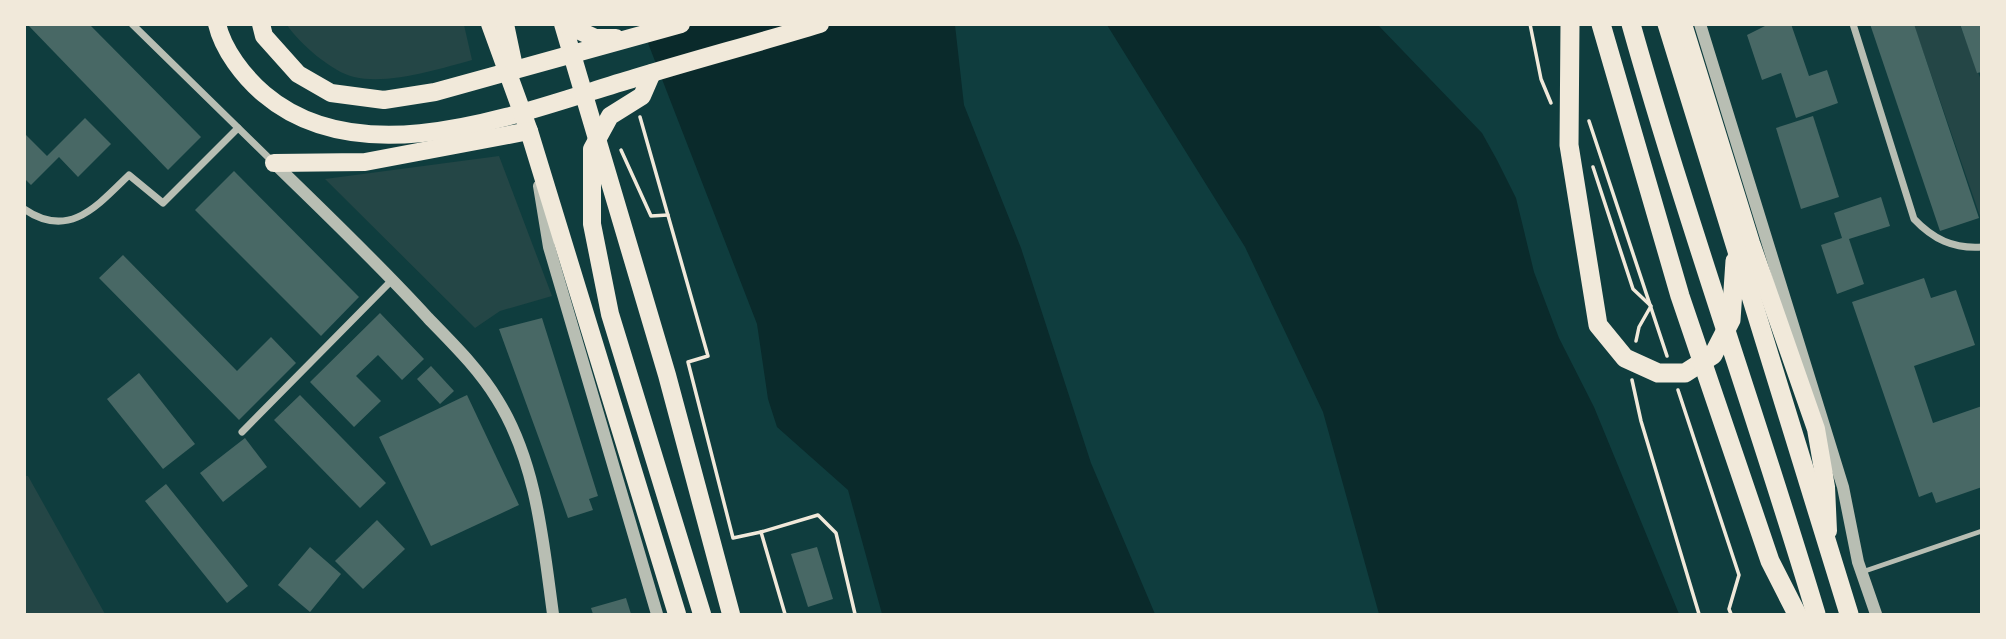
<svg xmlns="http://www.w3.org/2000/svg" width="2006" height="639" font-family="'Titillium Web',sans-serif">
	<rect width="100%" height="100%" fill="#0f3d3e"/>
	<g fill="#244646">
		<path d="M287,25H464L472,60C439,69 389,85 354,77C332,72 299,43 287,25Z"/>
		<polygon points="1914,25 1960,25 1981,80 1981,219"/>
		<polygon points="499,156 552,296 500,311 475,328 325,179"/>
		<polygon points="24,476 28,476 105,614 25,614"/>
	</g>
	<g fill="#0a2a2b">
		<polygon points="641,25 955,25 964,105 1021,248 1091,463 1155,614 882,614 848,490 777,427 768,399 757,324"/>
		<polygon points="1107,25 1378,25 1482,133 1497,160 1516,198 1534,272 1559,338 1594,407 1679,614 1379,614 1323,412 1245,247"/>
	</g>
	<g fill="#486865">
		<polygon points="27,24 89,24 201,137 168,170"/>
		<polygon points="1769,24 1791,24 1809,76 1827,70 1838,103 1796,118 1781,73 1762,80 1747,35"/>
		<polygon points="1870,24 1914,24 1979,218 1940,231"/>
		<polygon points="1960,24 1982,24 1982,72 1977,73"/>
		<polygon points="1813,116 1839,197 1801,209 1776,128"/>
		<polygon points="85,118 111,144 78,177 59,157 31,185 24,178 24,133 47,156"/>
		<polygon points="234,171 359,297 321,336 195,210"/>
		<polygon points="1881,197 1890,226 1849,239 1864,284 1837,294 1821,245 1842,238 1834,213"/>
		<polygon points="123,255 237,371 271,337 296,363 239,420 99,278"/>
		<polygon points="1924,278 1931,298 1956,290 1975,345 1914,366 1933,423 1982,406 1982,487 1936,503 1932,492 1919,497 1852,302"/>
		<polygon points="380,313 424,359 402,380 378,355 356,376 381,401 354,427 310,382"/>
		<polygon points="542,318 598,496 589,499 593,510 568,518 499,329"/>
		<polygon points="431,366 454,391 440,404 417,379"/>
		<polygon points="139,373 195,444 163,469 107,399"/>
		<polygon points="300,395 386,483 360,508 274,420"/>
		<polygon points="467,395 519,505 431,546 379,437"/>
		<polygon points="245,438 267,467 223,502 200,473"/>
		<polygon points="166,484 248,586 227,603 145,501"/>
		<polygon points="377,520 405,549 363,589 335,561"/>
		<polygon points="310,547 341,574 310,612 278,585"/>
		<polygon points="817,547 833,599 808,607 791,554"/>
		<polygon points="626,598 631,614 593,614 591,608"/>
	</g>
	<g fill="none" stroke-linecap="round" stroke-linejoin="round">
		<g stroke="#f1e9da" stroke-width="3.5">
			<polyline points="1530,24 1541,79 1551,103"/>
			<polyline points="640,117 708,356 688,362 733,538 761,532 785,614"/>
			<polyline points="1589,121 1667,356"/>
			<polyline points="621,150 651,216 668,215"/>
			<polyline points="1593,167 1633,289 1651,306 1639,327 1636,341"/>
			<polyline points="1632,380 1641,421 1699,614"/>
			<polyline points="1678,390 1739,575 1729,609 1731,614"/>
			<polyline points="761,532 818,515 836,533 855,614"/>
		</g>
		<polyline stroke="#b8beb3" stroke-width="5" points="1862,572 1982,531"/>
		<g stroke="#b8beb3" stroke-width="7">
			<polyline points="132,24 274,163"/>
			<path d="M1853,24L1914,219C1933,239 1953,249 1982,247"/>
			<path d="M24,209C69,240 97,206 129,175L163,203L238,128"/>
			<polyline points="242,432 393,279"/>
		</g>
		<g stroke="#b8beb3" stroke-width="12">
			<polyline points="1700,24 1843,487 1858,562 1876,614"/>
			<path d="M274,163C326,214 379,264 428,318C452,343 479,369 497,399C537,463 543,542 553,614"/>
			<polyline points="539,186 549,247 657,614"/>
		</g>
		<g stroke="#f1e9da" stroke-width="18">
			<path d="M217,24C223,50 244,77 264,94C364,179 526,110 635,78C697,59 758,43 820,24"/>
			<polyline points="261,24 264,36 298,74 331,93 384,100 435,92 681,24"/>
			<polyline points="490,24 529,131 677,614"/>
			<polyline points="505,24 513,62"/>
			<polyline points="563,24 667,375 731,614"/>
			<polyline points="565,24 595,38 616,38"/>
			<polyline points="1683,24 1751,243 1816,429 1826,487 1828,531"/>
			<polyline points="652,73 642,96 610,116 592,149 592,224 610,314 702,614"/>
			<polyline points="274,163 365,162 529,131"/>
		</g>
		<g stroke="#f1e9da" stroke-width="19">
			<polyline points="1570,24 1569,145 1598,325 1625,358 1658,373 1685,373 1713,355 1731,320 1735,261"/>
			<polyline points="1601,24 1680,296 1770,561 1797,614"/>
			<path d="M1631,24C1687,223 1757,417 1816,614"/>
			<polyline points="1667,24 1849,614"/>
		</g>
	</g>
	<rect width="2006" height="639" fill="none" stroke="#f1e9da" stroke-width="52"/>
</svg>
